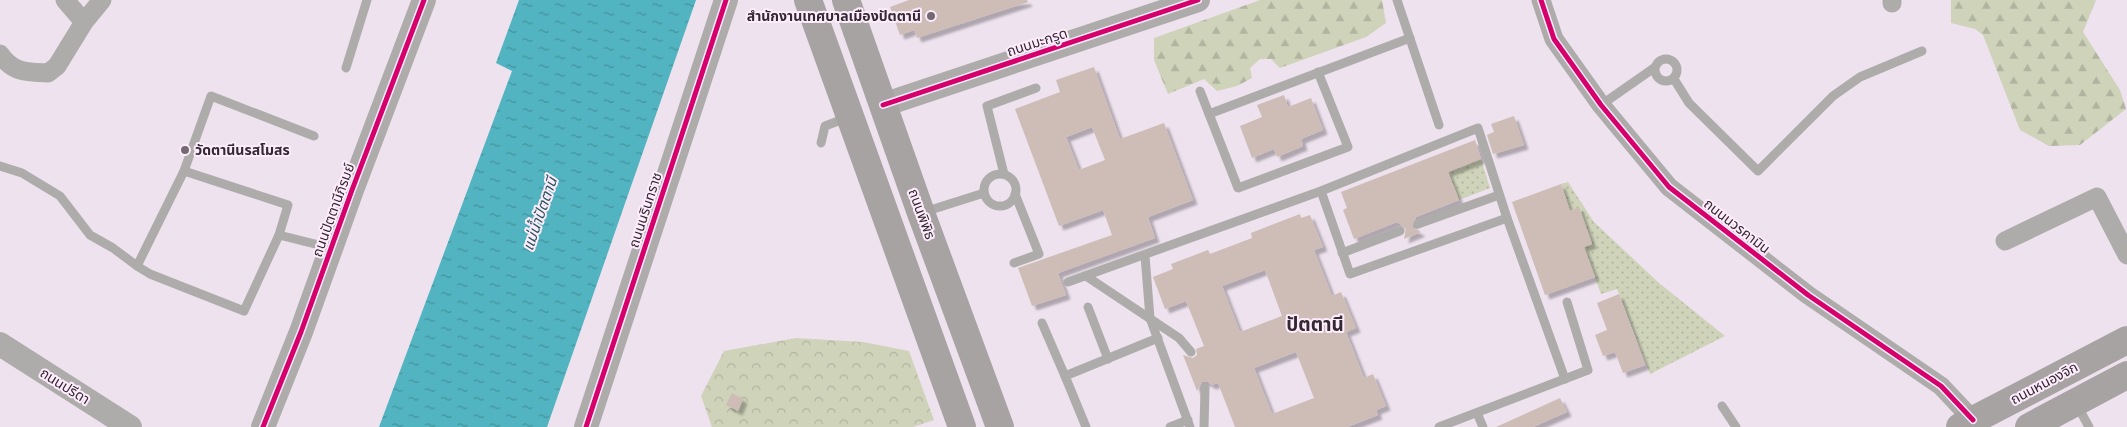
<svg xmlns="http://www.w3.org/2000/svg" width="2127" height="427" font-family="Karla,'Noto Sans Thai',sans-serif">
	<defs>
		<pattern id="grass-dots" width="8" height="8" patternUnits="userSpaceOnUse" patternTransform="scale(1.25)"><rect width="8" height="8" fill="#ced3b9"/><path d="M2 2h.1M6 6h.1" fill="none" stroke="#b1b5a0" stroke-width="1.8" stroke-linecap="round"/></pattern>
		<pattern id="forest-firs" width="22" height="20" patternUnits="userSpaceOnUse" patternTransform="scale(1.25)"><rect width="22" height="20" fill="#ced3b9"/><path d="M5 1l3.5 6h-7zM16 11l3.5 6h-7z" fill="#b1b5a0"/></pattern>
		<pattern id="park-crowns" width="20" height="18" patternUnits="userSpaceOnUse" patternTransform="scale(1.25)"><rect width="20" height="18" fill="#ced3b9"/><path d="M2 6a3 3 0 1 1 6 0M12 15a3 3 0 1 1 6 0" fill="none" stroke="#b1b5a0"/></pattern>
		<pattern id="water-ripples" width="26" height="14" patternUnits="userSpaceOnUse" patternTransform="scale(1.25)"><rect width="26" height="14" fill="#51b4c0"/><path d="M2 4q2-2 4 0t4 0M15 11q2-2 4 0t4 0" fill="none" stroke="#44929d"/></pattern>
		<filter id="shadow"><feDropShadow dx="4.5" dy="4.5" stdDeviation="1" flood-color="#0004"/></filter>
	</defs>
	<rect width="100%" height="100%" fill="#eee2ee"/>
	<g fill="url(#grass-dots)">
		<polygon points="1481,159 1490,188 1459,200 1448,172"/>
		<polygon points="1568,182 1594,222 1659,283 1725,336 1650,374 1617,289 1601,294 1584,247 1592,244 1579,208 1570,211 1561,184"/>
	</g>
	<g fill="url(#forest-firs)">
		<polygon points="1260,0 1382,0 1386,23 1366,37 1280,68 1271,59 1260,59 1250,68 1252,78 1237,86 1217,91 1204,79 1168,94 1154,60 1154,38"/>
		<polygon points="1951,0 2096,0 2083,32 2120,90 2126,109 2080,145 2049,146 2020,130 1983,35 1975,29 1951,23"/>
	</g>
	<polygon fill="url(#park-crowns)" points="796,338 863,342 909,351 934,420 913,427 712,427 701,396 724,351"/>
	<polygon fill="url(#water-ripples)" points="519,0 696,0 547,427 379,427 512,71 496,63"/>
	<g fill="#cebcb6" fill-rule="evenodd" filter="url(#shadow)">
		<polygon points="909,0 1027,0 1028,2 917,38 914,30 900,35 890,7"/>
		<path d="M1094,67L1120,139L1164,123L1193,200L1148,217L1155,238L1058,273L1066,295L1032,306L1018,268L1112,235L1103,210L1059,226L1015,109L1060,92L1056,80ZM1092,127L1105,160L1079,170L1066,137Z"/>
		<polygon points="1284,95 1288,107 1311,98 1323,130 1301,139 1303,146 1277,157 1274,149 1252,158 1240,126 1262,117 1257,105"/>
		<polygon points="1514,116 1524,145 1493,154 1487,135 1494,132 1491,124"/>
		<polygon points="1475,140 1481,159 1448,172 1459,200 1416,217 1412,227 1421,232 1404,239 1406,228 1397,222 1354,239 1343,210 1347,208 1341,192"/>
		<polygon points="1561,184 1570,211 1579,207 1592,244 1584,247 1595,277 1545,295 1512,202"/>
		<path d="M1300,214L1301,218L1310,215L1323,247L1314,250L1332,296L1341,292L1356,328L1346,332L1364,378L1373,374L1386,406L1376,410L1378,415L1347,427H1235L1218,383L1211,385L1208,382H1202L1197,391L1183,355L1193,358L1197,355L1196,349L1204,346L1186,301L1165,309L1153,277L1173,269L1171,264L1208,250L1210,254L1252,238L1251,233ZM1265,270L1282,316L1240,332L1222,286ZM1296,352L1314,398L1272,414L1254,368Z"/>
		<polygon points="1619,294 1645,365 1623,373 1615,352 1603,356 1595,335 1607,330 1597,303"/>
		<polygon points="732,393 743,399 738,411 726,405"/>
		<polygon points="1560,398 1567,412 1533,427 1496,427"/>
	</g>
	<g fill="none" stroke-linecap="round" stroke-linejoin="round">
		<g stroke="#aeacaa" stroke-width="9">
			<polyline points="1397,0 1439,125"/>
			<circle cx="1666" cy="70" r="11"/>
			<polyline points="346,68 367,0"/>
			<polyline points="1674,79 1689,103 1758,171 1833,96 1860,77 1922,51"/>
			<polyline points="1200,91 1238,188 1348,147 1318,72"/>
			<polyline points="1601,105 1654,68"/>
			<polyline points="1209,114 1410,38"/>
			<polyline points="821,143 825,126 849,117"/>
			<polyline points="0,166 22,173 60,196 90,235 113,248 137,266"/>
			<polyline points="184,171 288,205 279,235 331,248"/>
			<polyline points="1004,174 987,106 1036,88"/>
			<circle cx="1000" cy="190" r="16"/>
			<polyline points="1321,191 1350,274 1507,218"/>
			<polyline points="924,212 984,193"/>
			<polyline points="1418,224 1499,195"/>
			<polyline points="279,235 244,311 150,274 137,266 184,171 211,96 314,136"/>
			<polyline points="1342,253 1400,231"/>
			<polyline points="1145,256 1150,318 1190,427"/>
			<polyline points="1014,263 1039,254 1015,194"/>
			<polyline points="1086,276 1179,338 1191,352"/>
			<polyline points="1068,282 1321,191 1478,128 1507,218 1565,379"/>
			<polyline points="1088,307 1108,359"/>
			<polyline points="1042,323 1065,376"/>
			<polyline points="2077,405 2089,427"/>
			<polyline points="1722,406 1736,427"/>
			<polyline points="1477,413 1483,427"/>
			<polyline points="1086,427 1065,376 1158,338"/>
			<polyline points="1170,427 1188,420"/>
			<polyline points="1204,427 1205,388"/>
			<polyline points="1439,427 1588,370 1567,302"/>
		</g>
		<g stroke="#aeacaa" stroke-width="19">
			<polyline points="65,0 84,22"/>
			<polyline points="1541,0 1554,39 1601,105 1669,187 1808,295 1941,386 1973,420"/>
			<polyline points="1892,0 1892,3"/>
			<path d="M0,54C13,73 27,72 48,73L57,66L84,22L102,0"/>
			<polyline points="2005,241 2097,197 2127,255"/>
		</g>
		<g stroke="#aeacaa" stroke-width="24">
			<polyline points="883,105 1198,0"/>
			<polyline points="0,344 130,427"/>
			<polyline points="263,427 301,332 352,190 424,0"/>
			<polyline points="586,427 726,0"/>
		</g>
		<g stroke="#a8a3a3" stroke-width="28">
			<polyline points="808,0 962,427"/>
			<polyline points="846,0 921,213 1000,427"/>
			<polyline points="1960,427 2127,340"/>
			<polyline points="2029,427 2127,375"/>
		</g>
		<g stroke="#feecfd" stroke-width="8">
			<g id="cycleway">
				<polyline points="1541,0 1554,39 1601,105 1669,187 1808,295 1941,386 1973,420"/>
				<polyline points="883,105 1198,0"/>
				<polyline points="263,427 301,332 352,190 424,0"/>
				<polyline points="586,427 726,0"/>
			</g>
		</g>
		<use href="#cycleway" stroke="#d6006c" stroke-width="5"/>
	</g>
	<g fill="#746a73" stroke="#feecfd" stroke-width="2">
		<circle cx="931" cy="16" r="5"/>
		<circle cx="185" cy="150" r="5"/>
	</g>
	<g text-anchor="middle" stroke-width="4" stroke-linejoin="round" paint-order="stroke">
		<g font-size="14" font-weight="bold" fill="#322931" stroke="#feecfd" text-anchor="end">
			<text x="921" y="21">สำนักงานเทศบาลเมืองปัตตานี</text>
			<text x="195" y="155" text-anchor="start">วัดตานีนรสโมสร</text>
		</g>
		<g font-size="14" fill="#322931" stroke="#feecfd">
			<text transform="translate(1037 42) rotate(-18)" y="5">ถนนมะกรูด</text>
			<text transform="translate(333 210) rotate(-70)" y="5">ถนนปัตตานีภิรมย์</text>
			<text transform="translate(645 210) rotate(-72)" y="5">ถนนนรินทราช</text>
			<text transform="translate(922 214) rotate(70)" y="5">ถนนพิพิธ</text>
			<text transform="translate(1737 226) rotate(38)" y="5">ถนนนวรคามิน</text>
			<text transform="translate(2044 383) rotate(-28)" y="5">ถนนหนองจิก</text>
			<text transform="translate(65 386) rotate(32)" y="5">ถนนปรีดา</text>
		</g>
		<g font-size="15" font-style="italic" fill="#24585d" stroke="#feecfd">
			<text transform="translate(540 214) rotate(-71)" y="5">แม่น้ำปัตตานี</text>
		</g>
		<g font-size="19" font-weight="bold" fill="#322931" stroke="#feecfd">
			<text x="1315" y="331">ปัตตานี</text>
		</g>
	</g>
</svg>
